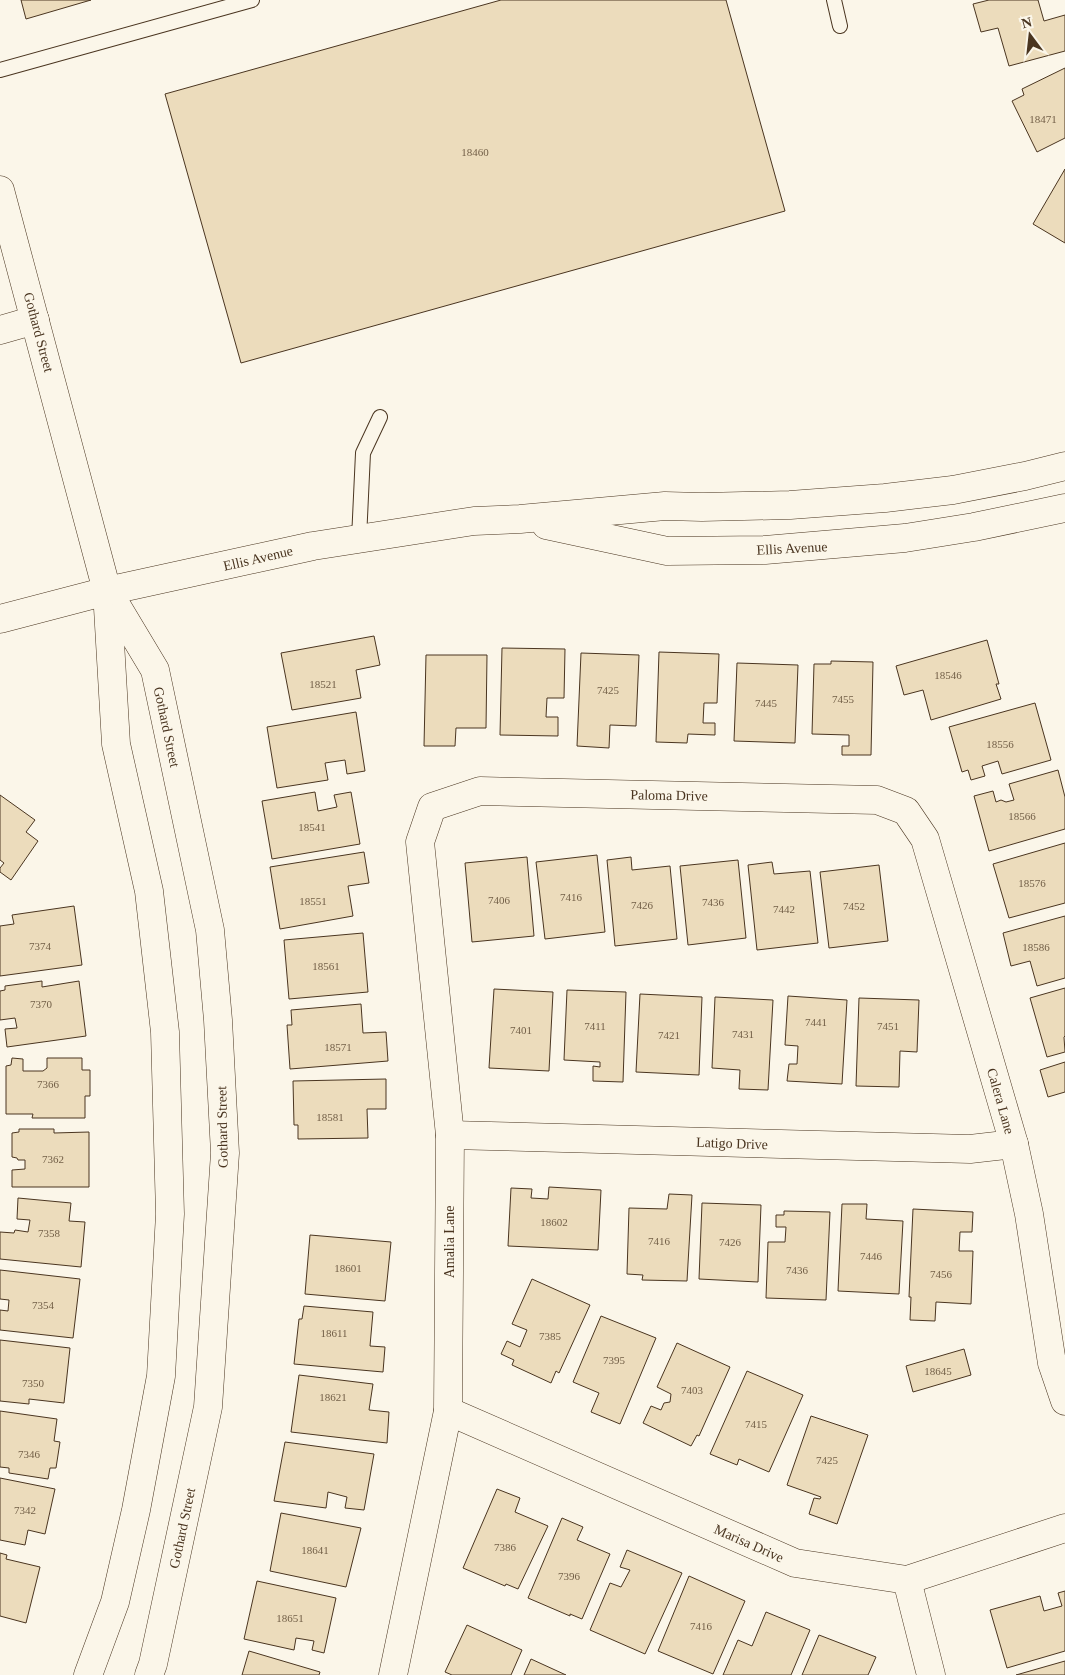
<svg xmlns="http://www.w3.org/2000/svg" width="1065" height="1675" font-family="Georgia,serif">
	<rect width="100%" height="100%" fill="#fbf6e9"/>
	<g fill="#ecdcbc" stroke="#4a3520">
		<polygon points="21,0 91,0 26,19"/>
		<polygon points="501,0 726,0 785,211 241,363 165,94"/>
		<polygon points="989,0 1038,0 1044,21 1065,15 1065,51 1009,66 998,28 981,32 973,4"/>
		<polygon points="1065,68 1065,138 1037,152 1012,101 1024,95 1022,89"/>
		<polygon points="1065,169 1065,243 1033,224"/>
		<polygon points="374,636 380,665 356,670 361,698 292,710 281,653"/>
		<polygon points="987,640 999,684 996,684 1001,699 931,720 923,690 904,695 896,666"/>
		<polygon points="502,648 565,649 564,698 547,698 546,717 558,717 558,736 500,735"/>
		<polygon points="659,652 719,654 717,703 704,703 703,723 715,723 715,735 688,734 687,743 656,742"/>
		<polygon points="581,653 639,655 636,726 610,725 609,748 577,746"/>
		<polygon points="426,655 487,655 486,728 456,728 455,746 424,746"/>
		<polygon points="831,661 873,662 871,755 842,755 842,746 849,746 849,735 812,734 814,664 831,664"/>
		<polygon points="737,663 798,665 795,743 734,741"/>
		<polygon points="1035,703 1051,760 1002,774 998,761 982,766 985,776 971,780 968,770 962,772 949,727"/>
		<polygon points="356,712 365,771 347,774 345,760 325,763 328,780 277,788 267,727"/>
		<polygon points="1058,770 1065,797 1065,829 989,851 974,796 993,791 996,802 1001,800 1006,802 1014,800 1009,784"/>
		<polygon points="315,792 318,811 337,807 334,795 351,792 360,844 272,859 262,801"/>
		<polygon points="0,795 35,820 26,832 38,841 11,880 0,872 0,868 4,863 0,860"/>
		<polygon points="1065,843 1065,903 1009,918 993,864"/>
		<polygon points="364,852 369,883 348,886 353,916 280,929 270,867"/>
		<polygon points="597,855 605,932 545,939 536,862"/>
		<polygon points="527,857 534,936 472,942 465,863"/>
		<polygon points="631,857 632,870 670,866 677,939 615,946 607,860"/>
		<polygon points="738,860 746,938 688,945 680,866"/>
		<polygon points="772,862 774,874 810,871 818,943 757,950 748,865"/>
		<polygon points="879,865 888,941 829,948 820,872"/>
		<polygon points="74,906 82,965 0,976 0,926 14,924 12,915"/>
		<polygon points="1065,916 1065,978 1037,986 1030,961 1011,966 1003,933"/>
		<polygon points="363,933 368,992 289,999 284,940"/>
		<polygon points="42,981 42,987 79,981 86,1036 7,1047 5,1029 17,1028 15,1018 0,1020 0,991 5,990 5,986"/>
		<polygon points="1065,988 1065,1036 1064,1037 1065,1052 1047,1057 1030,998"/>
		<polygon points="494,989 553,992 549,1071 489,1068"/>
		<polygon points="567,990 626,992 623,1082 593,1081 593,1066 600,1067 600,1062 564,1060"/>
		<polygon points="640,994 702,997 699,1075 636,1072"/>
		<polygon points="788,996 847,1000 842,1084 787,1081 789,1064 797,1064 798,1046 785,1045"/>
		<polygon points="715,997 773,1000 768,1090 739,1089 740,1070 712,1068"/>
		<polygon points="859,998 919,1000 917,1052 900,1051 899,1087 856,1086"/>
		<polygon points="361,1004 363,1033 386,1032 388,1061 290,1069 287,1025 292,1025 291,1010"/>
		<polygon points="12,1058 23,1059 23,1071 43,1071 47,1068 47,1058 82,1058 82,1070 90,1070 90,1096 85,1096 85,1118 32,1118 33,1114 6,1114 6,1066 11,1065"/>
		<polygon points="1065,1062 1065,1092 1048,1097 1040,1070"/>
		<polygon points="386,1079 386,1109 367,1109 368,1138 298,1139 298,1125 294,1125 293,1081"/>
		<polygon points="19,1129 54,1129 54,1133 89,1132 89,1187 12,1187 12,1170 25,1169 25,1160 18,1160 17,1158 12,1157 12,1133 19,1132"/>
		<polygon points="549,1187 601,1190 598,1250 508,1246 511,1188 532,1189 531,1198 548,1199"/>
		<polygon points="669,1194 692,1195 687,1281 642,1280 643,1275 627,1274 629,1208 667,1209"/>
		<polygon points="18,1198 71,1203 69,1221 85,1222 81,1267 0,1259 0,1232 14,1233 15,1230 28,1232 30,1220 17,1219"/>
		<polygon points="702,1203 761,1205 758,1282 699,1279"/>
		<polygon points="842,1204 867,1204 866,1219 903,1221 899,1294 838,1291"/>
		<polygon points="913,1209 973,1212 972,1232 960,1232 959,1251 973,1251 971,1304 936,1302 935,1321 910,1320 911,1297 909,1297"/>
		<polygon points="784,1211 830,1212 826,1300 766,1298 768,1242 785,1242 786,1227 776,1227 776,1215 784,1215"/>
		<polygon points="310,1235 391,1242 385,1301 305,1294"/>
		<polygon points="0,1270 80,1279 73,1338 0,1330 0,1310 8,1311 9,1300 0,1299"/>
		<polygon points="532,1279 590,1305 559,1373 556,1371 551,1383 512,1365 514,1360 501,1354 507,1341 520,1347 527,1330 512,1324"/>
		<polygon points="304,1306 373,1312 370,1346 385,1347 383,1372 294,1364 299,1319 302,1319"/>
		<polygon points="601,1316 656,1338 620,1424 591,1412 599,1393 573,1382"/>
		<polygon points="0,1340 70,1348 64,1403 29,1399 29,1404 0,1401"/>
		<polygon points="677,1343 730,1367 699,1436 697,1435 691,1446 643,1423 651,1406 661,1410 664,1403 670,1402 671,1394 657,1387"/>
		<polygon points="964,1349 971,1375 913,1392 906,1366"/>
		<polygon points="747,1371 803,1395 769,1472 739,1459 737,1465 710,1454"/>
		<polygon points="299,1375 373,1384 369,1410 389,1412 387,1443 291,1432"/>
		<polygon points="0,1411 57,1419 54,1441 60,1442 56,1468 50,1468 48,1479 9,1473 9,1468 0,1467"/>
		<polygon points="811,1416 868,1435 837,1524 809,1514 814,1498 820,1499 821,1497 787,1485"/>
		<polygon points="285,1442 374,1454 364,1510 345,1508 347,1497 328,1492 326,1508 274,1501"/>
		<polygon points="0,1478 55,1489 45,1534 28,1530 25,1545 0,1540"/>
		<polygon points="497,1489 520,1498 515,1512 548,1526 518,1589 506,1584 505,1586 463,1568"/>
		<polygon points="281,1513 361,1528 346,1587 270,1571"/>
		<polygon points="562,1518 583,1527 577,1540 610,1554 582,1619 570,1614 570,1616 528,1598"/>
		<polygon points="627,1550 682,1573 645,1654 590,1630 610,1583 621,1587 630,1570 620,1567"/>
		<polygon points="0,1553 7,1555 6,1559 40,1567 26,1623 0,1616"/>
		<polygon points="689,1576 745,1601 713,1674 658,1651"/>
		<polygon points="257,1581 336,1598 324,1653 312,1650 314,1641 296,1638 294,1650 244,1639"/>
		<polygon points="1065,1591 1065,1651 1007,1668 990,1610 1040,1596 1044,1611 1062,1606 1058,1593"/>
		<polygon points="766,1612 810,1630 791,1675 723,1675 738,1640 752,1646"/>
		<polygon points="467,1625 522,1650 511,1675 452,1675 445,1672"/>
		<polygon points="819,1635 876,1657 868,1675 802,1675"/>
		<polygon points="249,1651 320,1672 319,1675 242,1675"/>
		<polygon points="531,1659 566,1675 524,1675"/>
		<polygon points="1065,1661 1065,1675 1016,1675"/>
	</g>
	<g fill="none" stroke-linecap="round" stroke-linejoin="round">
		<g stroke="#4a3520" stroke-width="16">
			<g id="service">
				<polyline points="834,0 840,26"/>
				<polyline points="0,70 252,0"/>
				<polyline points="359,539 363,453 380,417"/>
			</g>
		</g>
		<g stroke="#4a3520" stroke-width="29">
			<g id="minor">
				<polyline points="0,330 35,320"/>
				<polyline points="450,1135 970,1149 1014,1144"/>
				<polyline points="448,1411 795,1563 907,1580 1065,1528"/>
				<polyline points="907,1580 931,1675"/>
				<polyline points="393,1675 448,1411 450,1135 420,842 432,807 480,791 877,800 906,811 925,839 1014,1144 1029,1214 1052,1363 1065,1401"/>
			</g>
		</g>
		<g stroke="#4a3520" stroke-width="29">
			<g id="tertiary">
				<polyline points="0,190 107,591 116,744 149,891 165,1032 170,1214 161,1376 136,1510 115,1602 88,1675"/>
				<polyline points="546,525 667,551 765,550 905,538 974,527 1065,508"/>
				<polyline points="110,595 155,670 210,930 218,1020 225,1153 208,1407 153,1664 149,1675"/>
				<polyline points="0,619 107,591 313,546 474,521 520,519 665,506 702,507 790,505 885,498 953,490 1025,476 1065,466"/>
			</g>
		</g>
		<use href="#service" stroke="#fbf6e9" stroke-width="14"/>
		<use href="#minor" stroke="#fbf6e9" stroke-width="28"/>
		<use href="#tertiary" stroke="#fbf6e9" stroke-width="28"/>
	</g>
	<g text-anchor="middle" stroke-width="4" stroke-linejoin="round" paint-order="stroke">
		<g font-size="11" fill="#725f47">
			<text x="1043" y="123">18471</text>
			<text x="475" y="156">18460</text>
			<text x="948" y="679">18546</text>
			<text x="323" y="688">18521</text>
			<text x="608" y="694">7425</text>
			<text x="843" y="703">7455</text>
			<text x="766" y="707">7445</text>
			<text x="1000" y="748">18556</text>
			<text x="1022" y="820">18566</text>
			<text x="312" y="831">18541</text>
			<text x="1032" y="887">18576</text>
			<text x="571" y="901">7416</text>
			<text x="499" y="904">7406</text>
			<text x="313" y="905">18551</text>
			<text x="713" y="906">7436</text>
			<text x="642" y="909">7426</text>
			<text x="854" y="910">7452</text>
			<text x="784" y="913">7442</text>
			<text x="40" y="950">7374</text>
			<text x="1036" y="951">18586</text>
			<text x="326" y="970">18561</text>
			<text x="41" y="1008">7370</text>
			<text x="816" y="1026">7441</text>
			<text x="595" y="1030">7411</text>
			<text x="888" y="1030">7451</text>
			<text x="521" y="1034">7401</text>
			<text x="743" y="1038">7431</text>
			<text x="669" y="1039">7421</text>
			<text x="338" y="1051">18571</text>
			<text x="48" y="1088">7366</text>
			<text x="330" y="1121">18581</text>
			<text x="53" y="1163">7362</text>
			<text x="554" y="1226">18602</text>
			<text x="49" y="1237">7358</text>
			<text x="659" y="1245">7416</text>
			<text x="730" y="1246">7426</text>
			<text x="871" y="1260">7446</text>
			<text x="348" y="1272">18601</text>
			<text x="797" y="1274">7436</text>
			<text x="941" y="1278">7456</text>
			<text x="43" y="1309">7354</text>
			<text x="334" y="1337">18611</text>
			<text x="550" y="1340">7385</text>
			<text x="614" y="1364">7395</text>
			<text x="938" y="1375">18645</text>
			<text x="33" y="1387">7350</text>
			<text x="692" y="1394">7403</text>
			<text x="333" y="1401">18621</text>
			<text x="756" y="1428">7415</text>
			<text x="29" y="1458">7346</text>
			<text x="827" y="1464">7425</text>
			<text x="25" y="1514">7342</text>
			<text x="505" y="1551">7386</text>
			<text x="315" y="1554">18641</text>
			<text x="569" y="1580">7396</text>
			<text x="290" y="1622">18651</text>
			<text x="701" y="1630">7416</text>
		</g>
		<g font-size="14" fill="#4a3520" stroke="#fbf6e9">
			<text transform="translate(39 332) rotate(75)" y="5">Gothard Street</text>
			<text transform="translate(792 548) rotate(-3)" y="5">Ellis Avenue</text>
			<text transform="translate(258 558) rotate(-13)" y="5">Ellis Avenue</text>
			<text transform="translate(167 727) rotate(78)" y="5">Gothard Street</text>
			<text transform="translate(669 795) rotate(1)" y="5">Paloma Drive</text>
			<text transform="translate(1001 1101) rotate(74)" y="5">Calera Lane</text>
			<text transform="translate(222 1127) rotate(-91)" y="5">Gothard Street</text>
			<text transform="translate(732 1143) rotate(2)" y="5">Latigo Drive</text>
			<text transform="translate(449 1242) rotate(-90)" y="5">Amalia Lane</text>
			<text transform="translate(182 1528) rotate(-78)" y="5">Gothard Street</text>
			<text transform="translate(749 1543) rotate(24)" y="5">Marisa Drive</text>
		</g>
	</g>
	<g transform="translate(1030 35) rotate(345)" stroke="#fbf6e9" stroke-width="4" paint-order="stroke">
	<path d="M0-4L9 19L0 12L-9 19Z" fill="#4a3520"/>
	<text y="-8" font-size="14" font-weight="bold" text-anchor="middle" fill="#4a3520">N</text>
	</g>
</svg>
